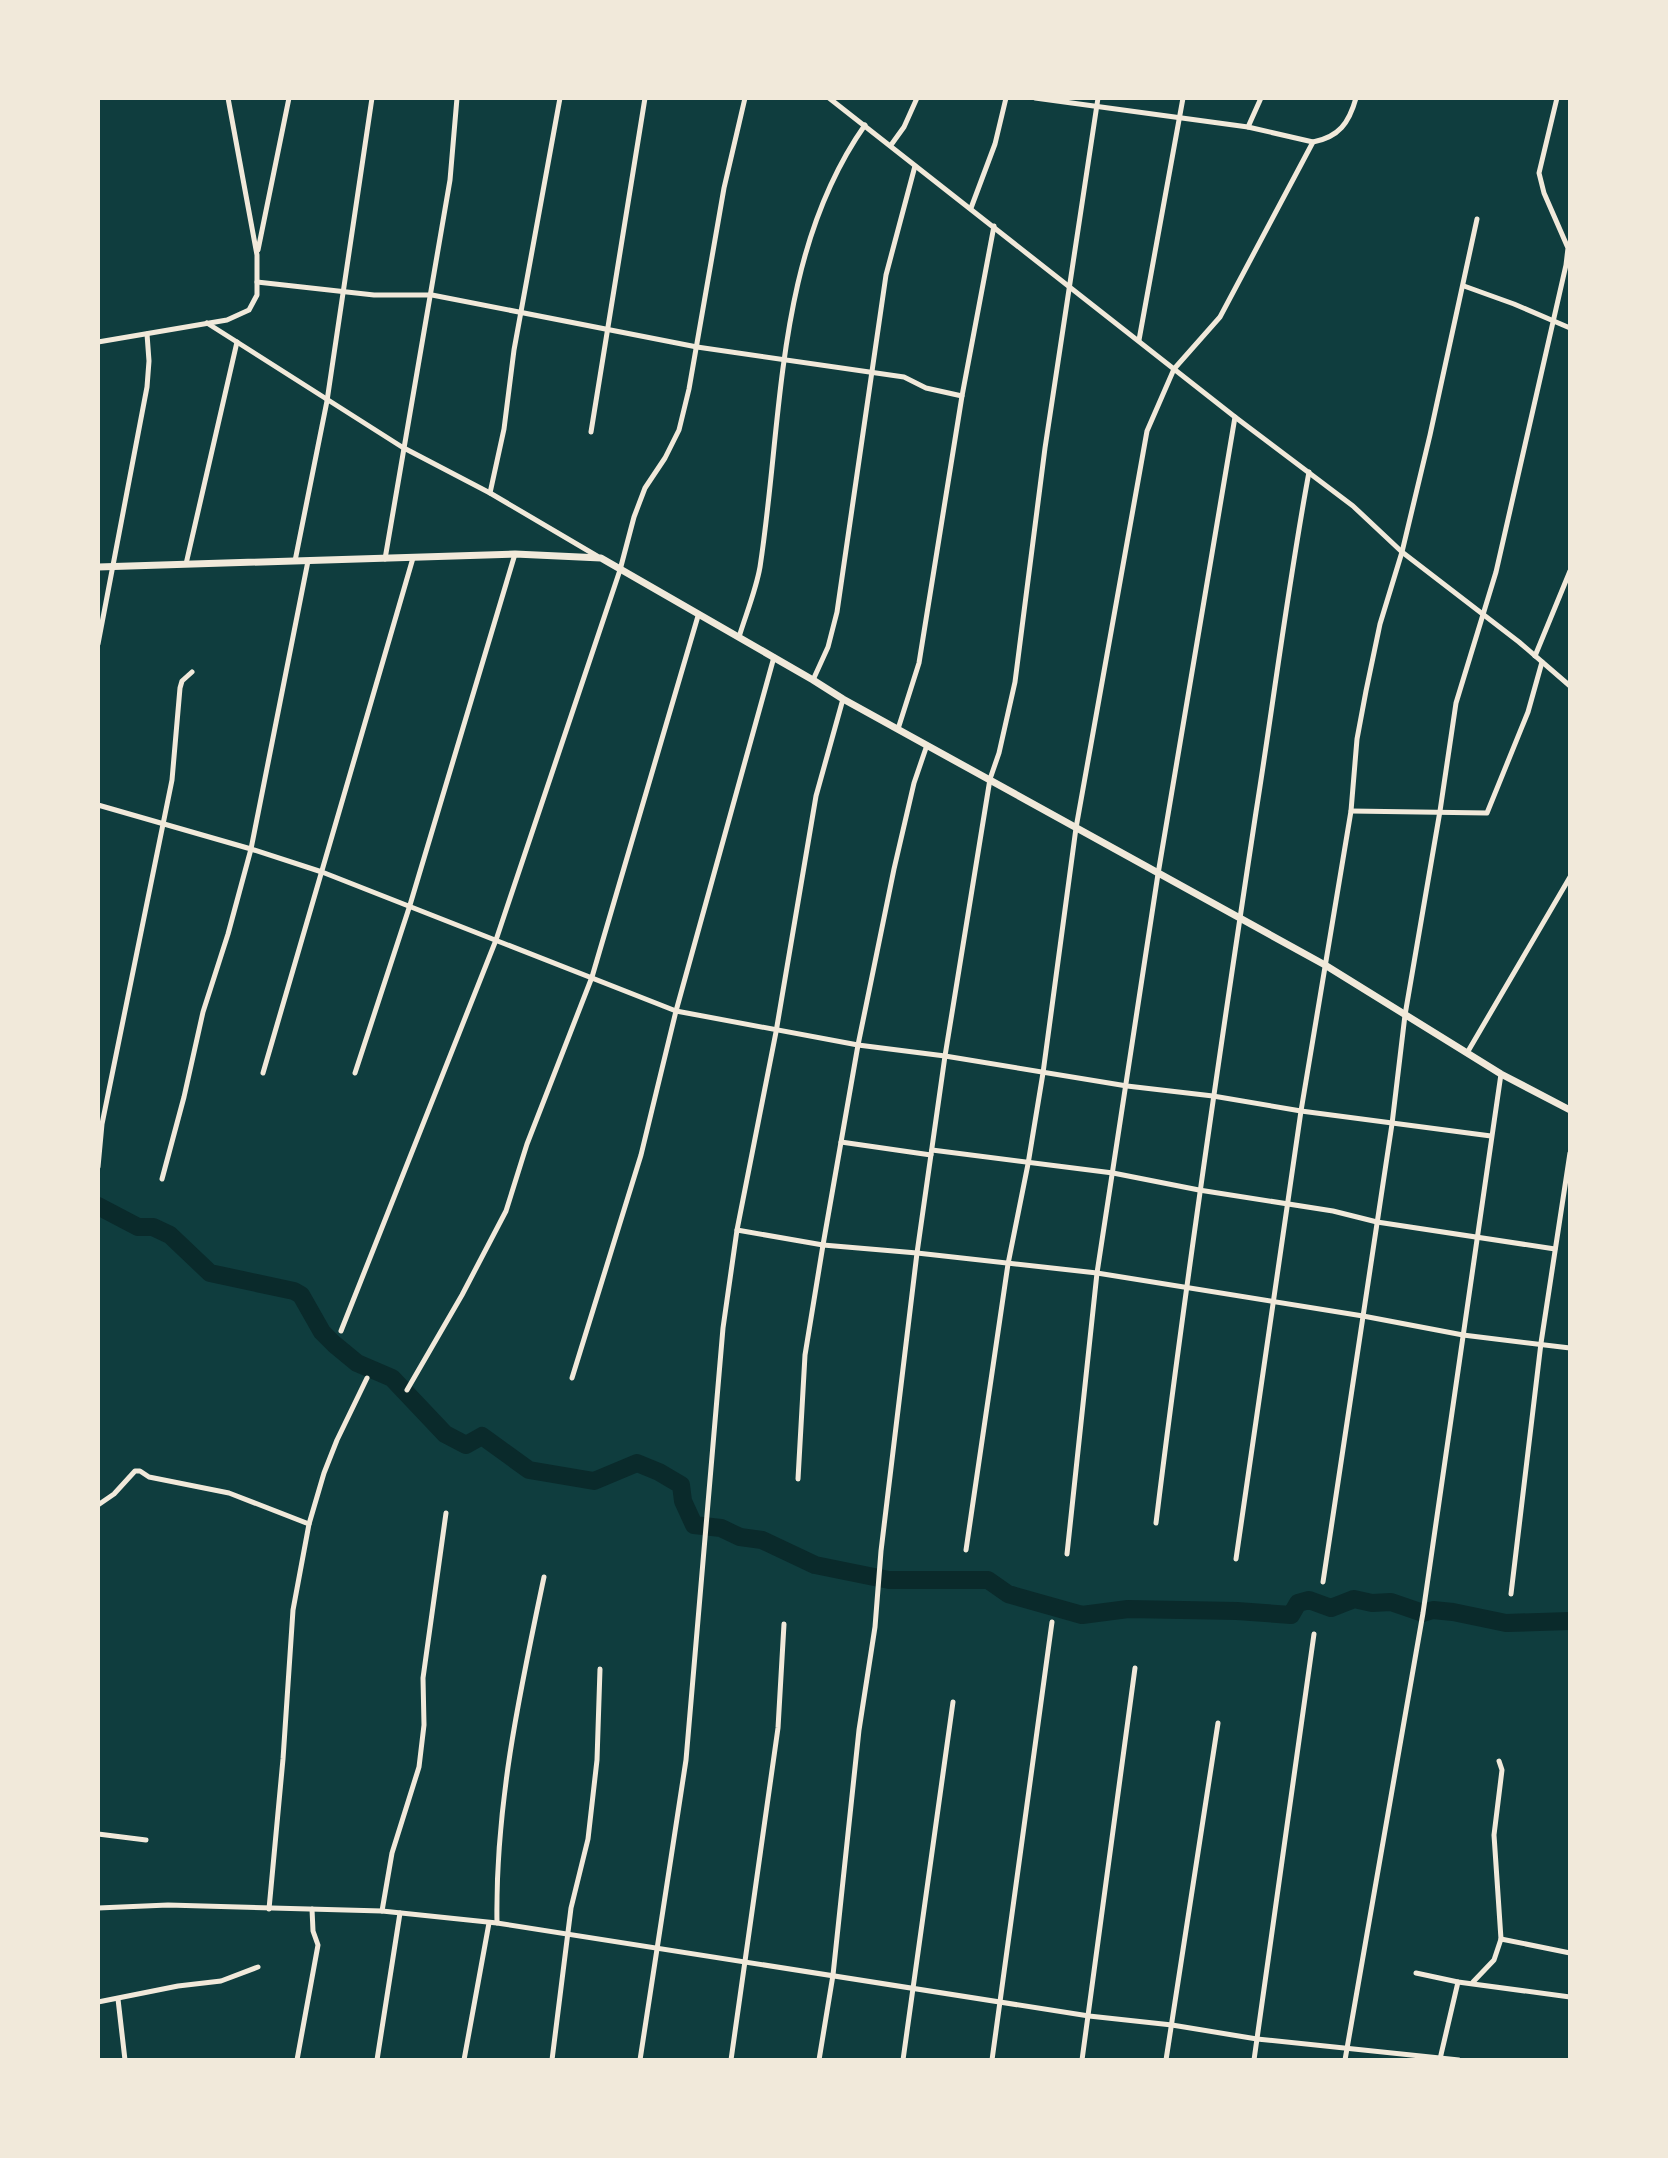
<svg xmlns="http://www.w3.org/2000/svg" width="1668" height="2158" font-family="'Source Sans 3',sans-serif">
	<rect width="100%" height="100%" fill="#0f3d3e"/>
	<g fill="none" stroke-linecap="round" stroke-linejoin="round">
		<polyline stroke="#0a2a2b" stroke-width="18" points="98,1206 138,1227 153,1227 170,1235 210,1273 294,1291 301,1295 322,1332 334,1344 357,1363 392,1378 445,1434 466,1445 482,1436 529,1470 594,1481 637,1463 659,1472 681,1485 683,1501 694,1525 721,1528 740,1537 762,1540 815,1565 889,1580 988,1580 1008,1594 1082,1615 1128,1609 1237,1611 1291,1615 1298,1603 1309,1600 1331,1608 1354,1599 1372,1603 1391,1602 1423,1613 1433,1610 1453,1612 1506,1623 1570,1621"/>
		<g stroke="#f1e9da" stroke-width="5">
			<polyline points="829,98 1235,417 1353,506 1402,552 1519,642 1570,686"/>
			<polyline points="1035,98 1248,127 1313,142"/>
			<polyline points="1248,127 1261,98"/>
			<polyline points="891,145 904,127 917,98"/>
			<polyline points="971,208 995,144 1006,98"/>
			<polyline points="258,250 289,98"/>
			<polyline points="257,282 374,295 432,295 697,347 904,377 926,388 962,396"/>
			<polyline points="1464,286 1514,304 1570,328"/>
			<polyline points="207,323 402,447 490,493 597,556"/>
			<polyline points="1139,340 1183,98"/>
			<polyline points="98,342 227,320 249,310 257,295 257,255 228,98"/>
			<polyline points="591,432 645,98"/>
			<polyline points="490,493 504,429 514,350 560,98"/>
			<polyline points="385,559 450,180 457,98"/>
			<polyline points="295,561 327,401 372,98"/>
			<polyline points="186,564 237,342"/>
			<path d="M739,637C746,614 756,590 760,567C783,418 775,253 865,125"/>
			<polyline points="98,644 147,387 149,361 147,334"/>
			<polyline points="1535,656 1570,571"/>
			<polyline points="813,680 828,647 837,612 886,275 915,166"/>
			<polyline points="898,729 919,663 962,396 994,226"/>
			<polyline points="98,805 251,849 322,872 676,1011 858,1045 945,1056 1127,1086 1213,1096 1301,1111 1491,1136"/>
			<polyline points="1351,811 1487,813 1528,712 1542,662"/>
			<polyline points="1467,1053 1570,877"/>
			<polyline points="263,1073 413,558"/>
			<polyline points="355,1073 410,905 515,554"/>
			<polyline points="841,1142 931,1155"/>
			<polyline points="932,1150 1113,1173 1199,1190 1333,1211 1377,1222 1555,1249"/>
			<polyline points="98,1167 102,1124 172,780 180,688 182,681 192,672"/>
			<polyline points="162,1179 184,1097 203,1012 228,934 251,849 308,561"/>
			<polyline points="737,1230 823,1245 917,1253 1097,1273 1363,1316 1463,1335 1570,1348"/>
			<polyline points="341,1331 496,940 620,570 634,517 645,488 665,458 679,430 689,389 724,188 745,98"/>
			<polyline points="572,1378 641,1155 676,1011 774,657"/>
			<polyline points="407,1390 462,1295 506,1211 527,1144 592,977 698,616"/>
			<polyline points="798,1479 805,1355 823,1245 858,1045 894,869 914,783 927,745"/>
			<polyline points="98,1505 114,1494 135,1471 140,1471 149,1477 229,1493 309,1524"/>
			<path d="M1156,1523C1185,1286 1220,1049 1256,812C1274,699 1288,585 1309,472"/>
			<path d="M966,1550L1008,1264L1028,1164L1043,1073L1076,828L1147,431L1174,369L1220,317L1313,142C1339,137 1349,123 1356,98"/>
			<polyline points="1067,1554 1097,1273 1158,874 1235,417"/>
			<polyline points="1236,1559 1301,1111 1351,811 1357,739 1366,691 1380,624 1402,552 1430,435 1477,219"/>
			<polyline points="1323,1582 1392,1124 1405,1015 1440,811 1456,703 1496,572 1566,265 1568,248 1544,193 1539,173 1557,98"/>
			<polyline points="1511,1594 1541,1343 1570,1153"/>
			<polyline points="1499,1761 1502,1770 1494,1835 1501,1939"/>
			<polyline points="98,1834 146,1840"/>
			<polyline points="98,1908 168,1905 382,1911 497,1923 1089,2016 1172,2025 1257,2039 1459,2060"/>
			<polyline points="269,1909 283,1759 293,1610 309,1524 324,1473 337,1440 367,1378"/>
			<polyline points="382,1911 392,1853 419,1767 424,1725 423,1678 446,1513"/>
			<path d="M497,1923C495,1806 520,1691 544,1577"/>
			<polyline points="1416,1973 1458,1982 1570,1997"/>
			<polyline points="1473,1982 1494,1960 1501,1939 1570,1953"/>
			<polyline points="118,1999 125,2060"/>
			<polyline points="98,2002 178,1986 221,1981 258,1967"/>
			<polyline points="1440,2059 1458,1982"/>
			<polyline points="297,2060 318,1945 313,1931 312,1909"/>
			<polyline points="377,2060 400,1913"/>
			<polyline points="464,2060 489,1923"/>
			<polyline points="552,2060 571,1908 588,1839 597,1760 600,1669"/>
			<polyline points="640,2060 686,1760 723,1328 737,1230 776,1032 816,796 843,699"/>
			<polyline points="731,2060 778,1728 784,1624"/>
			<polyline points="819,2060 833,1975 859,1730 875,1627 881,1551 917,1253 945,1056 990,779 999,753 1015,682 1045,448 1098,98"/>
			<polyline points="903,2060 953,1702"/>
			<polyline points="992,2060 1052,1622"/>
			<polyline points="1082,2060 1135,1668"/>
			<polyline points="1166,2060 1218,1723"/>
			<polyline points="1254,2060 1314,1634"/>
			<polyline points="1345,2060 1423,1613 1501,1074"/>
		</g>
		<polyline stroke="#f1e9da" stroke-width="7" points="98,567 515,554 601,558 813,680 843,699 1325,965 1501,1074 1570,1110"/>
	</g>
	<rect width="1668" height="2158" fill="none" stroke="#f1e9da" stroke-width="200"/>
</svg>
